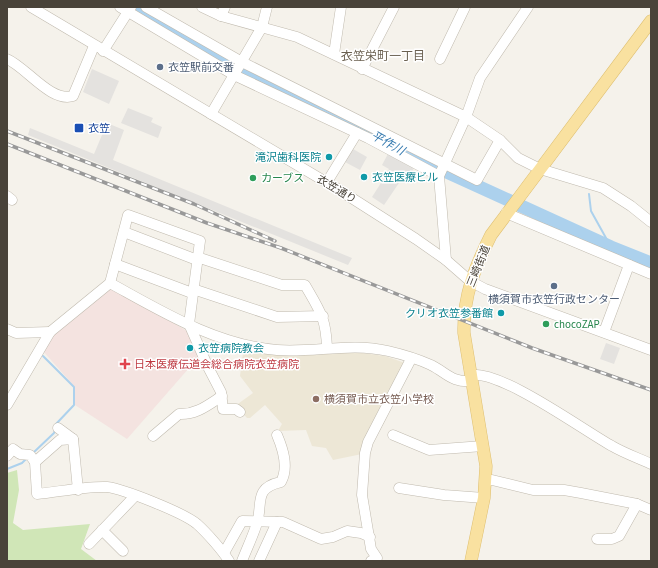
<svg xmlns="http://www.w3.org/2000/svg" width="658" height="568" font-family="'Source Sans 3','Noto Sans JP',sans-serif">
	<rect width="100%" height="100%" fill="#f5f2eb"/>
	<polygon fill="#ede7d6" points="244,346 346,351 385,356 405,363 362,454 333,460 326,448 312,446 306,430 278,431 282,424 265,405 250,418 247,418 239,409 235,406 253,393 240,376"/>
	<polygon fill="#f4e3e0" points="113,287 192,334 203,361 189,368 127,439 75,405 75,387 43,351 52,337 77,314"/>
	<polygon fill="#d0e6b7" points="17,470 19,490 13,523 23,530 90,524 81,549 97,561 7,561 7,473"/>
	<g fill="#e4e2df">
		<polygon points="92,69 119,81 109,104 83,92"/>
		<polygon points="128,108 153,118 151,122 162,127 158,138 121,123"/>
		<polygon points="107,123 124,130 113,160 352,258 348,265 28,135 30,128 94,154"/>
		<polygon points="353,149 367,157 360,170 345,162"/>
		<polygon points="389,152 415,166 405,183 386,173 389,169 382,165"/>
		<polygon points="386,175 399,183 384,205 372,197"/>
		<polygon points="606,343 620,348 614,364 600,359"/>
	</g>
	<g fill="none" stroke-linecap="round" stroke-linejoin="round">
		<g stroke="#acd1ed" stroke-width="2">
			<polyline points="589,194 591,211 611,247"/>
			<polyline points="43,356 74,387 74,405 56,424"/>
			<polyline points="33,453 54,433 55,430"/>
			<polyline points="7,469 22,463 27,458"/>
		</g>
		<g stroke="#acd1ed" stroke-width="13">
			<polyline points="133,7 228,65 319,105 381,140"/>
			<polyline points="405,153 611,247 651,263"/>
		</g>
		<g stroke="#c0baae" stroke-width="11">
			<g id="minor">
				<polyline points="31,7 336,188 416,239 446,260 470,281 485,289 651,350"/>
				<polyline points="120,7 234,75 368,138 439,176"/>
				<polyline points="146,7 242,62 477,180 500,140"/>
				<polyline points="202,7 221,16 297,37 466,117 500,140 518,158 540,169 603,188 631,206 651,222"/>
				<polyline points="221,16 225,7"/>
				<polyline points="103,51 131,7"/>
				<polyline points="334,54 341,7"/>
				<path d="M7,59C26,67 51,103 73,96L94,46"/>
				<polyline points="440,59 465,7"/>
				<polyline points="362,69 394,7"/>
				<polyline points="211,114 262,27 267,7"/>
				<polyline points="327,182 357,133"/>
				<polyline points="7,196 12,200"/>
				<polyline points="506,213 651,274"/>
				<polyline points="124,232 197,260"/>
				<path d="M197,257L282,285H305C320,311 326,318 327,348"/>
				<polyline points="446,260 439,176 466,117 480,78 528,7"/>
				<polyline points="115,264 192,293"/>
				<path d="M110,283C161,311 216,345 277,350C314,353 351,342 388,351C401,354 420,360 431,365C447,373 452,383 472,381"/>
				<polyline points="193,289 277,317 323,316"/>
				<polyline points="7,329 16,333 50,332"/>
				<polyline points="604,332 629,265"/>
				<path d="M471,375C501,370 583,430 612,446C624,453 638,458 651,464"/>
				<polyline points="7,405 50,332 110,283 128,215 200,241 189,324 208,367 221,392 223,409 236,409 240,412"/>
				<polyline points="58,428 73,439 78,490"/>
				<polyline points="393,435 429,450 483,446"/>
				<path d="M153,436L179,414C196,415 208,405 222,396"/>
				<path d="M7,456L13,449L20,454L30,455L35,462L37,494C58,492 86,486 107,487C124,489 184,513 197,524C207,533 222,550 229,561"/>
				<polyline points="35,462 60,440 73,439"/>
				<polyline points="486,481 492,480 533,490 564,490 581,493 637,504 651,510"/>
				<polyline points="399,488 444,495 484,498"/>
				<polyline points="102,530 123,551"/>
				<polyline points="597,539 612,539 619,536 637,504"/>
				<polyline points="89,544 135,496"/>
				<polyline points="224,553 242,521 283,522 321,539 333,537 347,531 361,533 370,537"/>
				<path d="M242,561C247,548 253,536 257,523C263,504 253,488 281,482C289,467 283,449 277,435"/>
				<polyline points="259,561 277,522"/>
				<polyline points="371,561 377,558 371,549 362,495 365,453 368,442 411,359"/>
			</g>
		</g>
		<g stroke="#debf70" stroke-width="13">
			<path id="major" d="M471,561L484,498L486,466L464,333C463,296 475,267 491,235L651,21"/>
		</g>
		<use href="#minor" stroke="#fff" stroke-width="10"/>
		<use href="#major" stroke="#f9e1a0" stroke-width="12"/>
		<g stroke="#999" stroke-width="3.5">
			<g id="rail">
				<polyline points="7,131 194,204 275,241"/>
				<polyline points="7,144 207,223 281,248 532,348 651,390"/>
			</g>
		</g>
		<use href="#rail" stroke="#fff" stroke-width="2" stroke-dasharray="6" stroke-linecap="butt"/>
	</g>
	<g fill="#5c6f8a" stroke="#fff" stroke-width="1.5">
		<circle cx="160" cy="67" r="4"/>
		<circle cx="554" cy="286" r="4"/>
	</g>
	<rect fill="#1a4fb4" stroke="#fff" stroke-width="1.5" x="74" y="123" width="10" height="10" rx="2"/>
	<g fill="#0f9aa8" stroke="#fff" stroke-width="1.5">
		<circle cx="329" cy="157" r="4"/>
		<circle cx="364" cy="177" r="4"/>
		<circle cx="501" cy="313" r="4"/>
		<circle cx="190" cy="348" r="4"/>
	</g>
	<g fill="#2e9e5b" stroke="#fff" stroke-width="1.5">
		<circle cx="253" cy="178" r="4"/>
		<circle cx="546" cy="324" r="4"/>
	</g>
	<path fill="#e0444e" stroke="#fff" stroke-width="1.5" d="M123 358h4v4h4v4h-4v4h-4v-4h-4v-4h4z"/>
	<circle fill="#8d6e63" stroke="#fff" stroke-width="1.5" cx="316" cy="399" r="4"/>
	<g text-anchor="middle" stroke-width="3" stroke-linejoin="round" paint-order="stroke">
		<g font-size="11" fill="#4e5e75" stroke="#fff" text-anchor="start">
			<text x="168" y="71">衣笠駅前交番</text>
			<text x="554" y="303" text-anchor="middle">横須賀市衣笠行政センター</text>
		</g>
		<g font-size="11" fill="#164399" stroke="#fff" text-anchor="start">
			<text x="88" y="132">衣笠</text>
		</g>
		<g font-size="11" fill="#0d838f" stroke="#fff" text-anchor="end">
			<text x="321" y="161">滝沢歯科医院</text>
			<text x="372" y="181" text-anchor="start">衣笠医療ビル</text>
			<text x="493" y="317">クリオ衣笠参番館</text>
			<text x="198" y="352" text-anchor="start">衣笠病院教会</text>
		</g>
		<g font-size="11" fill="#27864d" stroke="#fff" text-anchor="start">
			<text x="261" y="182">カーブス</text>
			<text x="554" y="328">chocoZAP</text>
		</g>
		<g font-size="11" fill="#494339" stroke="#fff">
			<text transform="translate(337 189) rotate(31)" y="4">衣笠通り</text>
			<text transform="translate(478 266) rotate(-68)" y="4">三崎街道</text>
		</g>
		<g font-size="11" fill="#be3a42" stroke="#fff" text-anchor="start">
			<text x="134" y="368">日本医療伝道会総合病院衣笠病院</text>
		</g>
		<g font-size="11" fill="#785e54" stroke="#fff" text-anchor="start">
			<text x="324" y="403">横須賀市立衣笠小学校</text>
		</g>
		<g font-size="12" fill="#6b6151" stroke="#fff">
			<text x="383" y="60">衣笠栄町一丁目</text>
		</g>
		<g font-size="12" font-style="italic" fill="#377bb0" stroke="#fff">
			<text transform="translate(388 143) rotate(29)" y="4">平作川</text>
		</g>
	</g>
	<rect width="658" height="568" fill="none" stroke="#494339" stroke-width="16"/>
</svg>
